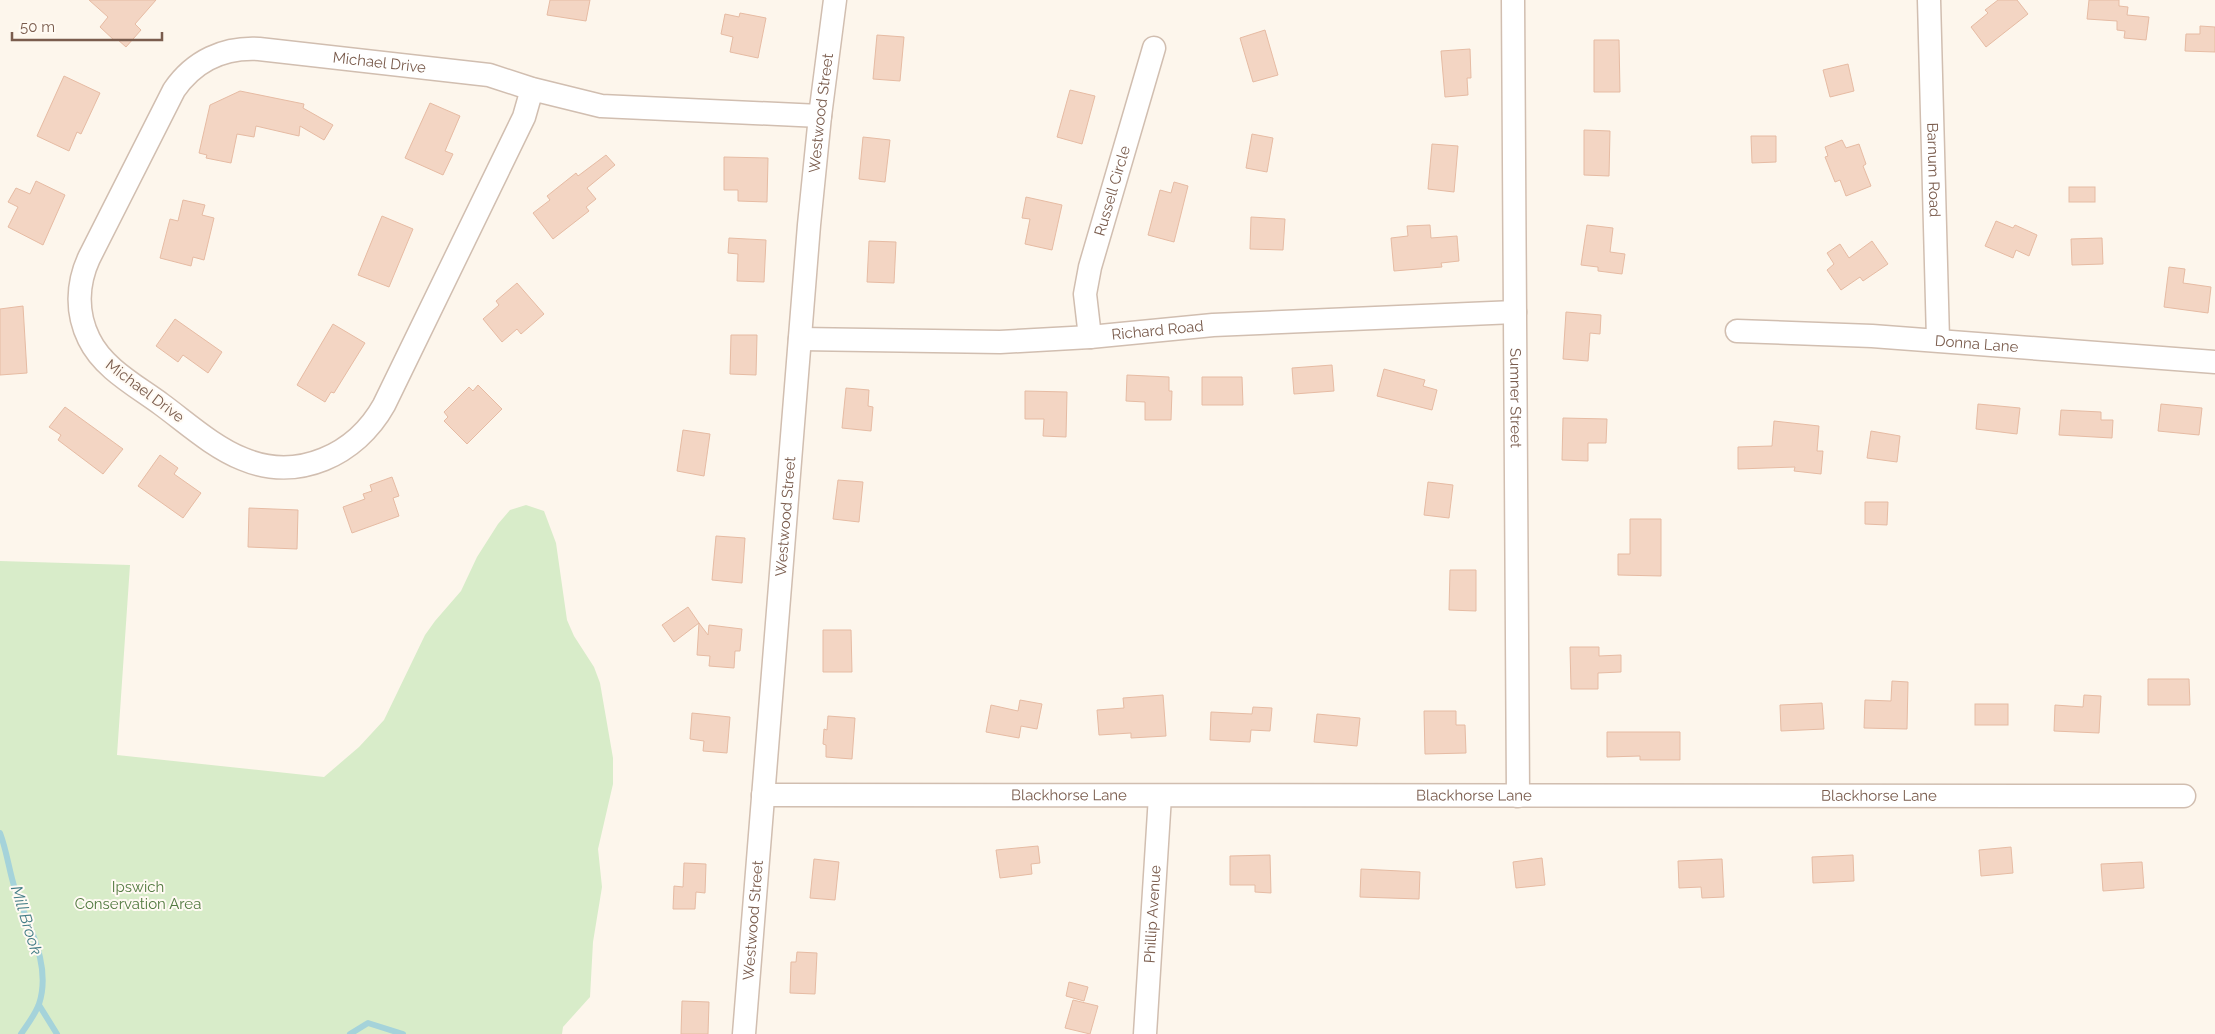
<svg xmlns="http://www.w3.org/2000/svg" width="2215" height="1034" font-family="Raleway,sans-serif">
	<rect width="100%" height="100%" fill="#fdf6ec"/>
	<polygon fill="#d8ecc9" points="526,505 544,511 556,543 567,620 574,636 594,667 600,683 613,758 613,784 598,849 602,887 593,942 590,997 563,1027 562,1034 0,1034 0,561 130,565 117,755 324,777 359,747 384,720 425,635 435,621 461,591 477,557 498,524 510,510"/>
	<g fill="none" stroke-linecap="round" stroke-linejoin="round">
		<g stroke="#a5d3da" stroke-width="6">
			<path d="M0,833C7,851 9,871 15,889C28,925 52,965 39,1004C35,1015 27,1025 21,1034"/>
			<polyline points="39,1005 57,1034"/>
			<polyline points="350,1034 368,1023 403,1034"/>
		</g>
	</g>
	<g fill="#f3d5c3" stroke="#e6bba3">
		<polygon points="89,0 156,0 135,24 141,30 126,47 117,39 115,41 100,27 108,17"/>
		<polygon points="550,0 590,0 586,21 547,15"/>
		<polygon points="1998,0 2017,0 2028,14 1986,47 1971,27 1988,13 1985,10"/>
		<polygon points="2089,0 2119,0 2119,6 2128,7 2127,15 2149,17 2146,40 2124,38 2125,31 2117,30 2117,21 2087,19"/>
		<polygon points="740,13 766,18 758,58 730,52 733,37 721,34 725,14 739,17"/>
		<polygon points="2200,26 2215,27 2215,52 2185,51 2186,34 2200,34"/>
		<polygon points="1265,30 1278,75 1253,82 1240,38"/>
		<polygon points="877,35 904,37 900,81 873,79"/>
		<polygon points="1594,40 1619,40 1620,92 1594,92"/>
		<polygon points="1470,49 1471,78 1467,78 1468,95 1445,97 1441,51"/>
		<polygon points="1848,64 1854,91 1830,97 1823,70"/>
		<polygon points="64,76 100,93 81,134 77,132 69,151 37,136"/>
		<polygon points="1070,90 1095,96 1082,144 1057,137"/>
		<polygon points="240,91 304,104 303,108 333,125 324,140 300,126 299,136 256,126 254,137 237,134 231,163 206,158 207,155 199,153 210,105"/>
		<polygon points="430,103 460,116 445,151 453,154 443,175 405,158"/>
		<polygon points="1584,130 1610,131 1609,176 1584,175"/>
		<polygon points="1252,134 1273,138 1267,172 1246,168"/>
		<polygon points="1751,136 1776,136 1776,162 1752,163"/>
		<polygon points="863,137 890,140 885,182 859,179"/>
		<polygon points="1842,140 1846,148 1859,144 1866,164 1863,166 1871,186 1846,196 1840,180 1835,182 1825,157 1828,156 1825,147"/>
		<polygon points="1432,144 1458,146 1454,192 1428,189"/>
		<polygon points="606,155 615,165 587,188 596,199 586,207 589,211 553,239 533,213 550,200 547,196 576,173 578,176"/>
		<polygon points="724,157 768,158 767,202 738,201 738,190 724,190"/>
		<polygon points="36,181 65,195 43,245 8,227 18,207 8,202 16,188 30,194"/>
		<polygon points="1174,182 1188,186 1174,242 1148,235 1160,190 1171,193"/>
		<rect x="2069" y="187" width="26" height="15"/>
		<polygon points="1026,197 1062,205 1052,250 1025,244 1030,219 1022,218"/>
		<polygon points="183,200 205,205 202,215 214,218 204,260 193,257 191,266 160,258 170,219 178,221"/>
		<polygon points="382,216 413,229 389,287 358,275"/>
		<polygon points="1251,217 1285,219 1283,250 1250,249"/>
		<polygon points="1996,221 2013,228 2015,225 2037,235 2029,256 2016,250 2013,258 1985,246"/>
		<polygon points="1430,225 1431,238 1457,236 1459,261 1441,263 1442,267 1394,271 1391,238 1408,236 1407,226"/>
		<polygon points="1587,225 1613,228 1610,252 1625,254 1622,274 1598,271 1598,267 1581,265"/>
		<polygon points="729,238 766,240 764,282 737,281 738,254 728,253"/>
		<polygon points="2102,238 2103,264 2072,265 2071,239"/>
		<polygon points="869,241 896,242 894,283 867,282"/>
		<polygon points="1872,241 1888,264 1863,281 1860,277 1841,290 1827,270 1834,264 1827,253 1840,244 1849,258"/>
		<polygon points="2169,267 2185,269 2183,283 2211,287 2208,313 2164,307"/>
		<polygon points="517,283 544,314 521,334 517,329 502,342 483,319 499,305 496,301"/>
		<polygon points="23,306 27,373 0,375 0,309"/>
		<polygon points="1566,312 1601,315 1600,334 1590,333 1588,361 1563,359"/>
		<polygon points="175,319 222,352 208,373 183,355 178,362 156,346"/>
		<polygon points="333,324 365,343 334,393 331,392 325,402 297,385"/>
		<polygon points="731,335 757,335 756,375 730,374"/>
		<polygon points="1332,365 1334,391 1294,394 1292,368"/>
		<polygon points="1384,369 1425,380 1423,386 1437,390 1432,410 1377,396"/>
		<polygon points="1127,375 1169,377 1169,391 1172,391 1171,420 1145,420 1145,402 1126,401"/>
		<polygon points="1202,377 1242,377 1243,405 1202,405"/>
		<polygon points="478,385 502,409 467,444 444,421 448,417 444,412 469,387 473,391"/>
		<polygon points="846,388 869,390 868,406 873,407 871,431 842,428"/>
		<polygon points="1025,391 1067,392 1066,437 1043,436 1044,419 1025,419"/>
		<polygon points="1978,404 2020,408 2017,434 1976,429"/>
		<polygon points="2161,404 2202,408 2199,435 2158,431"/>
		<polygon points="65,407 123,449 103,474 58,440 61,435 49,427"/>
		<polygon points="2061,410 2101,412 2101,420 2113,420 2112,438 2059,435"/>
		<polygon points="1563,418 1607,419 1606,443 1588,443 1588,461 1562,460"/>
		<polygon points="1774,421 1819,426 1817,451 1823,451 1821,474 1794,471 1795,467 1738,469 1738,447 1772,446"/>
		<polygon points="683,430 710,434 704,476 677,471"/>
		<polygon points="1871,431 1900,436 1897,462 1867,458"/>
		<polygon points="160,455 178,468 174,474 201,493 183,518 138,486"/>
		<polygon points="392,477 399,496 393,498 399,516 352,533 343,507 365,499 363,494 372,491 370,485"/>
		<polygon points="838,480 863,482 859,522 833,519"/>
		<polygon points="1428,482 1453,485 1449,518 1424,515"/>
		<polygon points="1865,502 1888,502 1887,525 1865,524"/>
		<polygon points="249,508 298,510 297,549 248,547"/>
		<polygon points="1630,519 1661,519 1661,576 1618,575 1618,554 1630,554"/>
		<polygon points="716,536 745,538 742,583 712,580"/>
		<polygon points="1450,570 1476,570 1476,611 1449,610"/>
		<polygon points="688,607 699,623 674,642 662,625"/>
		<polygon points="699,623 708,635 709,625 742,629 740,651 735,651 734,668 709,666 710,656 697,655"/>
		<polygon points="823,630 851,630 852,672 823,672"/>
		<polygon points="1570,647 1599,647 1599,656 1621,655 1621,672 1598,673 1598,689 1571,689"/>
		<polygon points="2148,679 2189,679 2190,705 2148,705"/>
		<polygon points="1892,681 1908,682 1907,729 1864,728 1865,700 1891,701"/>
		<polygon points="1163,695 1166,736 1131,738 1131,733 1099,735 1097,710 1124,708 1123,698"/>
		<polygon points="2084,695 2101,696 2099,733 2054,731 2055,705 2083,707"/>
		<polygon points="1020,700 1042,704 1037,729 1021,726 1019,738 986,732 991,705 1018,711"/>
		<polygon points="1822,703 1824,729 1781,731 1780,705"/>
		<rect x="1975" y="704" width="33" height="21"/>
		<polygon points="1253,707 1272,708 1270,731 1251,730 1250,742 1210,740 1211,712 1252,714"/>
		<polygon points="1424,711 1456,711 1456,725 1465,725 1466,753 1425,754"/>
		<polygon points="692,713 730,717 727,753 703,751 704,741 690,739"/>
		<polygon points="1317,714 1360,718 1357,746 1314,742"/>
		<polygon points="828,716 855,718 852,759 826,757 826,745 823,744 824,729 827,730"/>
		<polygon points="1607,732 1680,732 1680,760 1640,760 1640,756 1607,757"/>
		<polygon points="1038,846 1040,863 1031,864 1032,874 1000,878 996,850"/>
		<polygon points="2011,847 2013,873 1981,876 1979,850"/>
		<polygon points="1270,855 1271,893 1255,892 1255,885 1230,885 1230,856"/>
		<polygon points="1853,855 1854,881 1813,883 1812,857"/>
		<polygon points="1542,858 1545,885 1516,888 1513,862"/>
		<polygon points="814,859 839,862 835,900 810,898"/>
		<polygon points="1722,859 1724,897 1702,898 1701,887 1679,888 1678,861"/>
		<polygon points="2142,862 2144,888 2103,891 2101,864"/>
		<polygon points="684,863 706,864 705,893 696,892 695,909 673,909 674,886 683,887"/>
		<polygon points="1361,869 1420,872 1419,899 1360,897"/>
		<polygon points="797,952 817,953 815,994 790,993 791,962 796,962"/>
		<polygon points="1069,982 1088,987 1084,1001 1066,996"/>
		<polygon points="1073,1000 1098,1006 1090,1034 1065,1028"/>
		<polygon points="682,1001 709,1002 708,1034 681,1034"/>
	</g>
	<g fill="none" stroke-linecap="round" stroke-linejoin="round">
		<g stroke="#d1beb0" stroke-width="25">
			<g id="street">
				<path id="s1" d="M1513,0L1518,796"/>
				<path id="s2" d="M1929,0L1938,340"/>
				<path id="s3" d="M532,89L524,117L384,405C356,455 298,482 243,459C213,447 187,423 161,404C135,385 103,368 89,339C76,313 77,284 89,258L174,90C194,61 224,47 259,49L489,75L532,89L601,106L820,116"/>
				<path id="s4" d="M1737,331L1872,336L2215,362"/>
				<path id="s5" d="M1090,337L1085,294L1090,267L1154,48"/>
				<path id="s6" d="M800,339L1000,342L1090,337L1213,325L1515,312"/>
				<path id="s7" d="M763,795L2184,796"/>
				<path id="s8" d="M744,1034L809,225L820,116L835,0"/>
				<path id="s9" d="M1145,1034L1160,796"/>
			</g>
		</g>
		<use href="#street" stroke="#fff" stroke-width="22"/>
	</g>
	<g text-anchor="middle" stroke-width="4" stroke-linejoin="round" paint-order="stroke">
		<g font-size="15" fill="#7a5c4d" stroke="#fffaf3">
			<text dy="5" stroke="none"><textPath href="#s3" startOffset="1204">Michael Drive</textPath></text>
			<text dy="5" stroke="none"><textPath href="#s8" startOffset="924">Westwood Street</textPath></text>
			<text dy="5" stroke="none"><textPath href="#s2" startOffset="170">Barnum Road</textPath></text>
			<text dy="5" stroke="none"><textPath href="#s5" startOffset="150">Russell Circle</textPath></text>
			<text dy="5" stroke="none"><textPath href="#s6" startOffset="358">Richard Road</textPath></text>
			<text dy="5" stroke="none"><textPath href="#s4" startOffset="240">Donna Lane</textPath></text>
			<text transform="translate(145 391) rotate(37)" y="5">Michael Drive</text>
			<text dy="5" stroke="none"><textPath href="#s1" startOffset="398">Sumner Street</textPath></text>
			<text dy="5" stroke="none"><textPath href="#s8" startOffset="519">Westwood Street</textPath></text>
			<text dy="5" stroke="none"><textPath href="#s7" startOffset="306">Blackhorse Lane</textPath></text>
			<text dy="5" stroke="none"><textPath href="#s7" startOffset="711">Blackhorse Lane</textPath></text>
			<text dy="5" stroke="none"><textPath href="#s7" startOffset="1116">Blackhorse Lane</textPath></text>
			<text dy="5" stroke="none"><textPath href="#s9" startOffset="120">Phillip Avenue</textPath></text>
			<text dy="5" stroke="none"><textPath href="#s8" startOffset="114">Westwood Street</textPath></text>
		</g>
		<g font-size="15" fill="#537a41" stroke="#fffaf3">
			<text x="138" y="892">Ipswich<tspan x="138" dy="17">Conservation Area</tspan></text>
		</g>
		<g font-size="16" font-style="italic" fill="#437c86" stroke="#fffaf3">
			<text transform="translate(27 920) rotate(73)" y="6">Mill Brook</text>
		</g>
	</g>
	<path d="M12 32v8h150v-8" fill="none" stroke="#7a5c4d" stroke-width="2.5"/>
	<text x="20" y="32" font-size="15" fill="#7a5c4d" stroke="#fffaf3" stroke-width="4" paint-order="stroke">50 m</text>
</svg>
